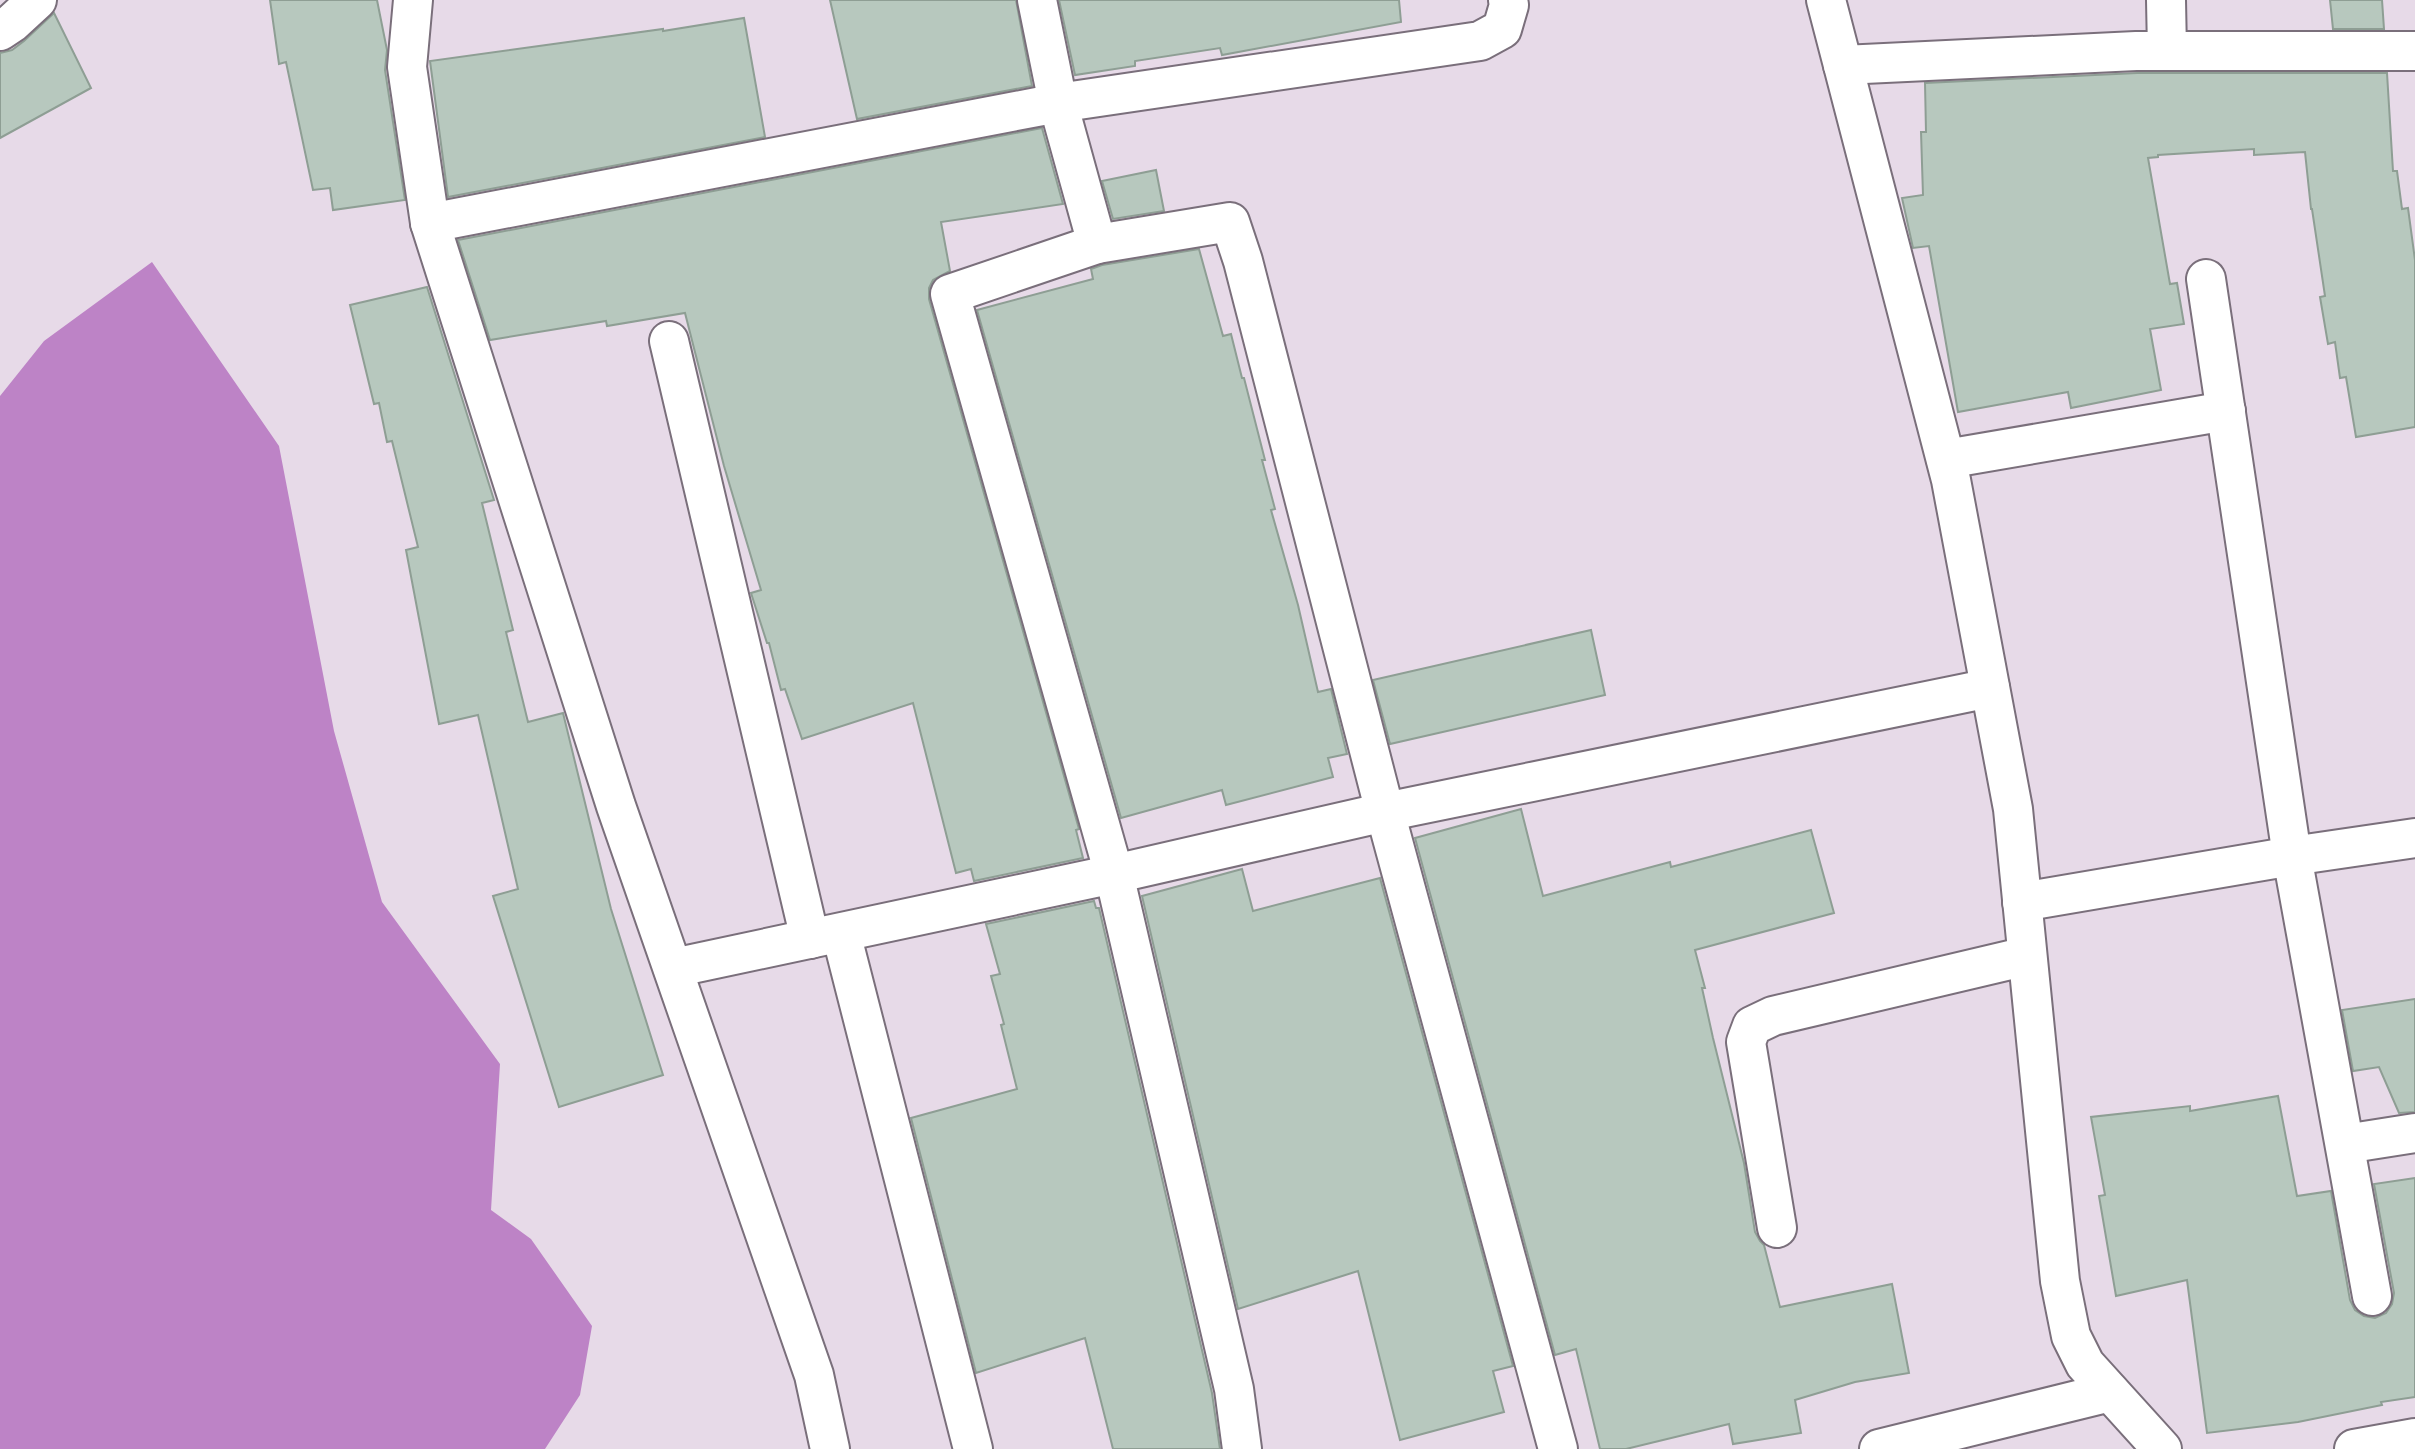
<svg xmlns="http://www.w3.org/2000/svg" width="2415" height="1449" font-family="'Times New Roman',serif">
	<rect width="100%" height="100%" fill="#e7dae8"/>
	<polygon fill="#bd83c6" points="152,262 279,446 334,731 382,902 500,1064 491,1210 531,1239 592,1326 580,1395 545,1449 0,1449 0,396 44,341"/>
	<g fill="#b7c8be" stroke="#8e9e94" stroke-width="2">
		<polygon points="270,0 377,0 387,50 385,70 405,200 333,210 330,188 313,190 286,62 279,64"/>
		<polygon points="830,0 1016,0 1032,86 857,119"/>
		<polygon points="1059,0 1399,0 1401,22 1222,55 1220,48 1135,61 1135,66 1075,75"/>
		<polygon points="2330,0 2382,0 2384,29 2333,29"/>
		<polygon points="54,13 91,88 0,138 0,53 12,50 24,41"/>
		<polygon points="744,18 765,137 448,197 430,61 663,29 663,31"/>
		<polygon points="2137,73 2387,73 2393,171 2397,171 2402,209 2408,208 2415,260 2415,427 2356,437 2346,377 2340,378 2335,342 2328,344 2320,297 2325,296 2312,209 2311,209 2305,152 2254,155 2254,149 2158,155 2158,157 2148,158 2170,284 2177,283 2184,324 2150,329 2161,390 2071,408 2068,392 1958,412 1929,246 1913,248 1902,198 1923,195 1921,132 1926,132 1925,83"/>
		<polygon points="1042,128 1063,204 941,222 950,271 933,280 929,288 929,299 1079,829 1076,830 1083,858 974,881 971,869 956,873 913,703 802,739 785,689 781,690 769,643 767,643 751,593 761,590 724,466 685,313 607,326 606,321 490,340 458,240"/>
		<polygon points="1156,170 1164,211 1113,219 1102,181"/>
		<polygon points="1199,249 1223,336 1231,334 1242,378 1244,378 1265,460 1262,460 1275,509 1271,510 1298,605 1318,692 1331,689 1347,754 1328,758 1333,777 1226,805 1222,790 1121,818 977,310 1093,279 1091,269 1102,265"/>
		<polygon points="427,287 494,500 482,503 513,630 506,632 528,722 563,713 611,909 663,1075 559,1107 493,896 518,889 478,715 439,724 406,550 418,547 392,441 387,442 379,403 374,404 350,305"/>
		<polygon points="1591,630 1605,695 1390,744 1373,680"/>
		<polygon points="1521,809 1543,896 1670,862 1671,867 1811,830 1834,913 1695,950 1705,988 1702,988 1713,1038 1744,1163 1755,1232 1760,1241 1764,1245 1780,1307 1892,1284 1909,1373 1855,1382 1795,1400 1801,1433 1733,1444 1729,1424 1626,1449 1600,1449 1576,1349 1555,1355 1415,838"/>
		<polygon points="1242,869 1253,911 1380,878 1513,1366 1493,1371 1504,1412 1400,1440 1358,1271 1238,1309 1142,896"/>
		<polygon points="1094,901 1096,908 1099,908 1212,1393 1220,1449 1113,1449 1085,1338 976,1373 911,1118 1017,1089 1001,1025 1004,1024 991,976 1000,974 986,924"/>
		<polygon points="2415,999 2415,1112 2399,1113 2379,1067 2353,1071 2342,1010"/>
		<polygon points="2278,1096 2297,1196 2331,1191 2350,1300 2355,1310 2364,1316 2375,1318 2386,1313 2392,1304 2394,1293 2374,1184 2415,1178 2415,1397 2381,1402 2382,1405 2298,1422 2207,1433 2187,1280 2116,1296 2099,1196 2105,1195 2091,1117 2190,1106 2190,1111"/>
	</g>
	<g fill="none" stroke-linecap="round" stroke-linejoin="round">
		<g stroke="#7a6f7b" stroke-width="42">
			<g id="minor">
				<polyline points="413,0 407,67 430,223 616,806 814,1375 830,1449"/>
				<polyline points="1037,0 1058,103 1097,244 1230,222 1243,261 1385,812 1558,1449"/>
				<polyline points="1826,0 1951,480 2013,809 2060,1281 2071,1336 2085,1364 2162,1449"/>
				<polyline points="2166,0 2167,51"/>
				<polyline points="0,31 12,23 37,0"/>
				<polyline points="1843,65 2136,51 2415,51"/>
				<polyline points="430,223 1058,103 1480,41 1502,29 1509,5 1508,0"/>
				<polyline points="1097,244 950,294 1114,874 1234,1389 1242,1449"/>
				<polyline points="2206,279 2292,856 2372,1296"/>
				<polyline points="669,341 810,939"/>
				<polyline points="1946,459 2226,411"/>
				<polyline points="2022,902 2292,856 2415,838"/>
				<polyline points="841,933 973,1449"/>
				<polyline points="673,968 1114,874 1385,812 1990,688"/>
				<polyline points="2345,1144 2415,1133"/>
				<polyline points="1777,1228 1746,1042 1752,1026 1773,1016 2027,956"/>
				<polyline points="1879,1449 2110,1392"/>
				<polyline points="2354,1449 2415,1438"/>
			</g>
		</g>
		<use href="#minor" stroke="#fff" stroke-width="38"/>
	</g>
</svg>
